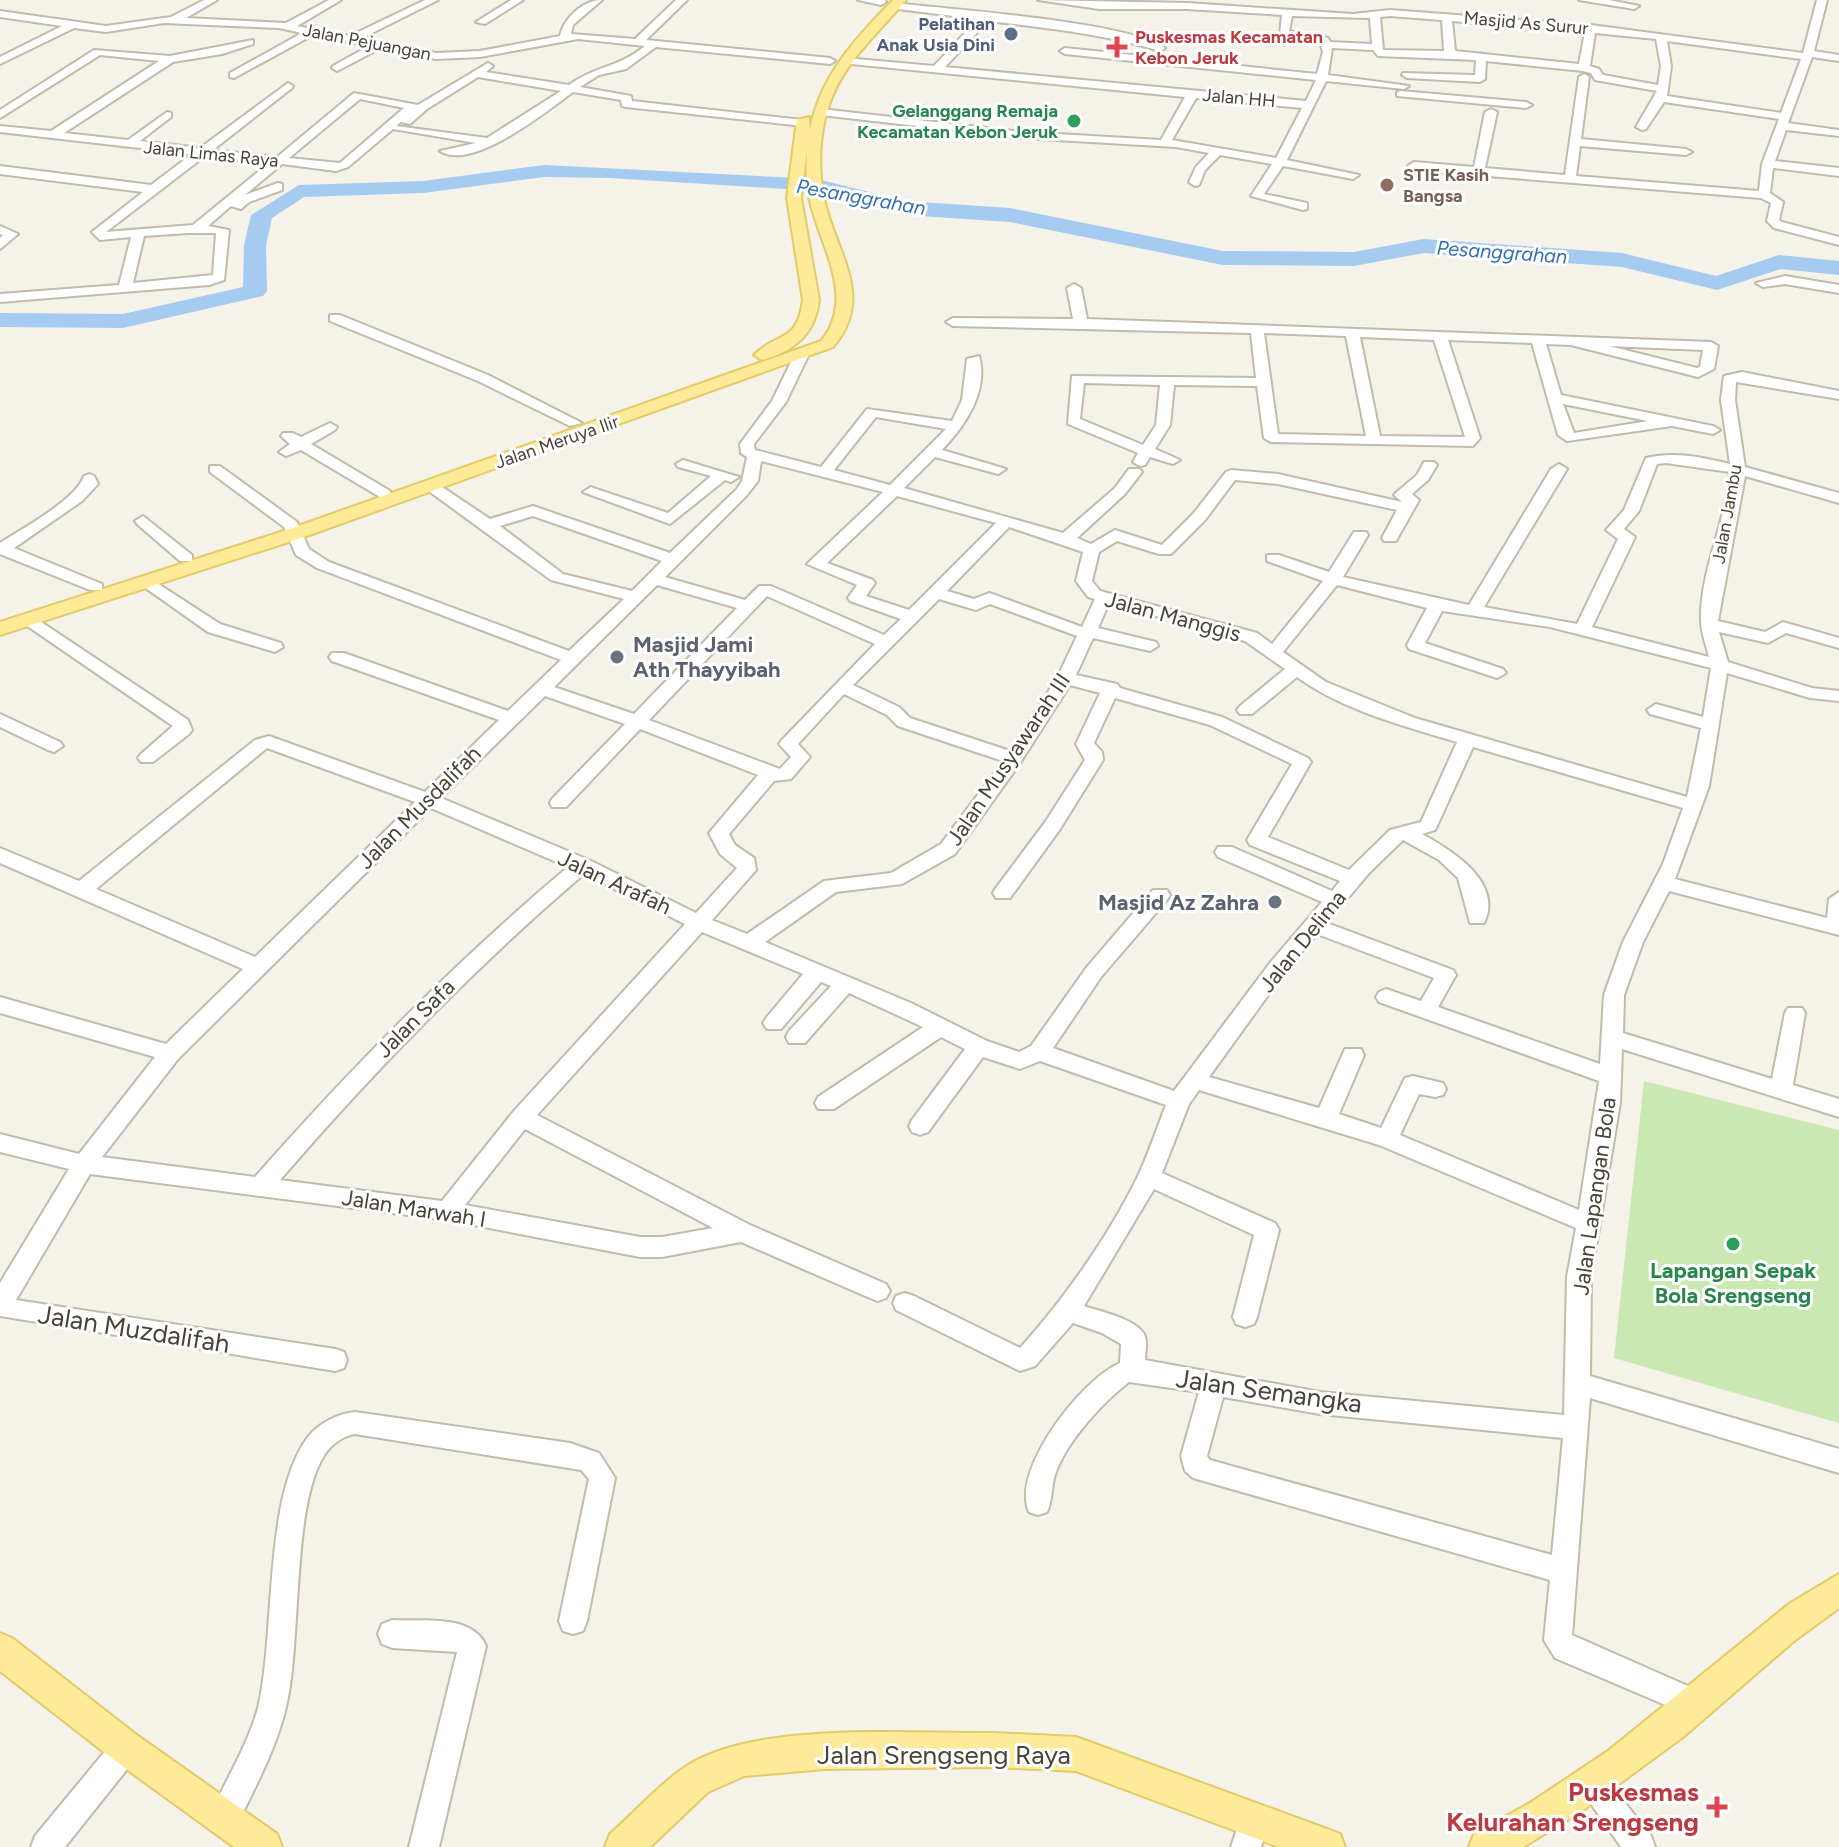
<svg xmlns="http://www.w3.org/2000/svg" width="1839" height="1847" font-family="Figtree,sans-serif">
	<rect width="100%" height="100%" fill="#f4f2e9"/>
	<polygon fill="#cae8b2" points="1644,1081 1839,1130 1839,1423 1614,1358"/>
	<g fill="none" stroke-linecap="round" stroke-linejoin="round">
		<polygon fill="#a6cbf1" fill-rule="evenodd" points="544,165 817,179 905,201 1010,208 1223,251 1354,252 1424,239 1622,253 1716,276 1779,255 1839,261 1839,275 1781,269 1717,290 1622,267 1424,253 1354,266 1223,265 1010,222 905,215 816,191 610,178 544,177 423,193 304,197 272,218 266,245 267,291 263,296 123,328 0,327 0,313 123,314 243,287 244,245 251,215 299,185 423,181"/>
		<g stroke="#c0bbab" stroke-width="4">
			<g id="minor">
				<path d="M204,0H217L186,18L286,23L329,0H341L297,26L350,36L425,0H438L362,38L436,53L480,51L560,36C564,18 583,0 602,0L573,25L571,34L635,39L676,0H687L646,40L830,58L835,61L830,64L656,47L626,69L599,75L580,87L631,96L632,101L803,120L809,123L803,126L626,107L622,106L621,100L573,92C547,111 472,172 440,151L476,143L393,129L348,167L336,171L282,164L245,195L278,183L282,184V190L249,202L241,209L231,206L208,226L229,230L224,280L209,285L0,302V294L119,285L131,237L100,240L92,232L143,192L0,174V166L151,185L192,154L0,132V126L51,131L159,61L100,55L0,118V110L94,50L170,56L253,40V44L222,54L173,62L64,133L128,140L167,112L171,113V117L140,141L200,148L288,83L293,86L292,88L213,150L277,157L354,93L418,105L488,63L493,66L486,72L569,85C595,66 618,68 645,46L578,39L480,57L436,59L381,48L337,71L332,68L333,66L369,46L313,35L234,78L230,77V73L302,33L279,28L164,23L106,32L74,28L0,64V57L62,26L0,17V11L106,26L171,17ZM478,77L561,91L487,138L396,126L401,122L410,124L427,109ZM360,99L404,108L340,163L289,158ZM205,156L269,163L193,225L106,232ZM188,233H216L213,275L133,283L144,236Z"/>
				<polygon points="511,0 523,0 485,24 476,22"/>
				<polygon points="858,0 885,0 886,2 881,5"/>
				<path d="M1038,0L1187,3L1353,14L1390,10L1591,25L1803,53L1817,0H1827L1814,51L1839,55V61L1812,57L1788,123L1839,130V136L1786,130L1775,161L1839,168V176L1773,168L1770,193L1783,202L1779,220L1782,222L1839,237V245L1774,228L1767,221L1771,203L1761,198L1414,170L1408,166L1414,162L1474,167L1485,112L1491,109L1497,112L1485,168L1565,175L1579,77L1584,74L1589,77L1581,139L1686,149L1692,152L1686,155L1580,146L1576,176L1759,191L1762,164L1779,119L1664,102L1646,129L1642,130L1636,127L1657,91L1595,80L1591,73L1583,71L1486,61L1485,79L1480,82L1407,78L1402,75L1403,73L1475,75L1476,60L1378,56L1373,50L1332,48L1328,75L1409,86L1404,89L1326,81L1287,160L1359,175L1353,179L1283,166L1264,194L1307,203V209L1303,210L1251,196L1272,164L1220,155L1205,170L1199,185L1195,186L1189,182L1196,167L1209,153L1176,147L1022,138L821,115L815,112L821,109L1022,132L1161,140L1185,97L841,63L840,61L845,58L934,66L978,19L890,8L894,3C947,9 1130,22 1165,48L1160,51C1104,34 1047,28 988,21L945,67L1306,101L1316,80L1065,54L1060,51L1065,48L1317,74L1323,52L1320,42L1280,35L1282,15L1187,9H1099ZM1292,16L1370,18L1372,44L1330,42L1328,38L1289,31ZM1390,16L1442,20L1444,51L1383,50L1380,17ZM1452,21L1585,32L1579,64L1455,51ZM1595,33L1656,39L1661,66L1658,85L1603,75L1599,69L1590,66ZM1667,41L1801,59L1781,113L1667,96L1671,66ZM1196,98L1302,108L1276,158L1172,140Z"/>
				<polygon points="1579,0 1609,0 1639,6 1634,9"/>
				<polygon points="1401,91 1526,102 1532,105 1526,108 1397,96 1397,92"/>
				<polygon points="0,226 18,234 0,249 0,238 3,235 0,234"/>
				<polygon points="1785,276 1839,285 1839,293 1785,284 1763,287 1756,283"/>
				<path d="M1074,284L1081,288L1087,319L1711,342L1718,346L1714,369L1698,377L1571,345L1546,344L1561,395L1713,426L1720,430L1713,434L1672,426L1567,441L1558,435L1532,343L1448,340L1480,438L1473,446L1271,442L1264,438L1257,386L1174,385L1170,425L1155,449L1180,460L1173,464L1150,457L1145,465L1140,466L1133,462L1138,453L1068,424L1072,376L1256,378L1251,333L953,326L946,322L953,318L1073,319L1067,288ZM1264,333L1346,336L1366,436L1278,434ZM1360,337L1434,340L1465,437L1380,436ZM1609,346L1703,350L1700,367L1697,368ZM1084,383L1160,385L1156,425L1143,445L1080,419ZM1563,404L1648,421L1574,433Z"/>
				<polygon points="330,315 340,315 488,375 582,423 570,426 478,381 330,321"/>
				<path d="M801,352L808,356L786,402L754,444L755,450L821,467L867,409L952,421L962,400L967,359L979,356C989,391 965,426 942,450L1006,469L998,474L935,457L904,488L1063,533L1115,488L1129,469H1139L1142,472L1125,494L1077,538L1091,544L1115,530L1162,545L1193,514L1226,472L1231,470L1278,474L1402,502L1394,495L1397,492L1417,475L1424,462H1434L1437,465L1428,480L1412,494L1419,500L1396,541H1384L1382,538L1397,510L1278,484L1235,480L1205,520L1171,554H1159L1117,541L1099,552L1092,581L1100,591L1257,633L1272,644L1323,581L1267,561V555H1279L1329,572L1354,532H1366L1368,535L1343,577L1469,605L1551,469L1559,464L1567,469L1484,607L1577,624L1618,539L1606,530L1624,510L1646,458C1674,451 1702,457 1730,464L1721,400L1724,376L1742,372L1839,391V399L1736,382L1735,400L1745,467L1839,493V503L1745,476L1718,621L1765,632L1783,622L1839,638V648L1786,633L1768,643L1719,632L1728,662L1812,688L1839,691V701L1810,698L1727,673L1709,786L1675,879L1827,918L1829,899L1839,892V935L1669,891L1643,942L1624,995L1623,1033L1772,1079L1785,1013L1788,1008H1802L1805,1013L1793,1085L1839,1099V1117L1622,1049L1620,1103L1591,1277L1590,1376L1839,1449V1473L1590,1398L1572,1635L1706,1694L1710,1704L1706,1714L1696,1718L1555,1658L1544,1640L1550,1580L1193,1478L1185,1471L1181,1456L1199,1392L1129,1382C1103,1402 1065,1443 1055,1475C1051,1487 1053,1500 1047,1512L1038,1515L1029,1512C1010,1470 1083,1378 1120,1363L1121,1344L1102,1333L1073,1323L1035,1366L1020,1371L896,1310L893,1303L896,1296L905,1293L914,1296L1020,1348C1065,1298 1109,1236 1139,1174C1149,1152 1157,1128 1166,1105L1040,1061L1020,1069L983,1057L928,1132L920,1135L912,1132L909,1126L912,1120L965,1049L941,1037L834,1109H818L815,1103L818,1097L923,1027L849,993L805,1043H789L786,1037L789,1031L831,986L821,982L781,1029H767L763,1023L767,1017L803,974L702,932L537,1115L750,1225L886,1284L890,1291L886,1298L878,1301L870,1298L741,1242L662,1257H640L447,1220L90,1174L16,1300L335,1349L344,1352L347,1360L344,1368L335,1371L0,1316V1283L69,1169L0,1152V1134L79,1154L155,1057L0,1013V997L166,1044L243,969L0,863V848L79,881L255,740L269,736L425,792L499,720L332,661L329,657L332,653H344L508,711L561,660L317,568L296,555L284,527L210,472V466H220L297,522L309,549L329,562L569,651L624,599L551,580L426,489V483H436L490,519L533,506L670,553L736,490L742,481L747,457L741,453L740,444L772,401L794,356ZM876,417L946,429L890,485L834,470ZM761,461L883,492L807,564L857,585L848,598L850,601L901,619L884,635L771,586H759L745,600L665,577L746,496L758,481ZM1666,463L1730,472C1726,522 1700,571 1701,620C1701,632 1706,645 1709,657L1592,627L1635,537L1624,529L1639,511L1657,464ZM897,496L996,523L909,610L866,596L875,583L873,580L827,563ZM533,516L662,561L632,591L563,574L500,526ZM1009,527L1083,552L1076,581L1088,597L1095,599L1082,627L995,595L989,593L974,599L947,591ZM657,585L737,608L634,714L554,687ZM1337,585L1427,608L1407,645L1409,649L1497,678L1506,673L1503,669L1425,643L1442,611L1550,627L1711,668L1703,717L1656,704L1647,710L1650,714L1701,728L1687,797L1415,718L1326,682L1283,652ZM767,596L875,644L782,740L779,744L791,757L780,769L649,720ZM939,599L976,610L990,604L1077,636L1057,678L1010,751L910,718L899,707L853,685ZM1109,603L1245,641L1285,669L1240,706L1237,710L1240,714H1252L1297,677C1342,710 1404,726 1457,742L1421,822L1390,830L1349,870L1268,837L1311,762L1308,758L1222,717L1120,688L1117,684L1076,675L1093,638L1150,651L1158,646L1156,642L1098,628ZM1070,685L1100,693L1076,744L1085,760L1046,821L996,888L993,893L996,898H1010L1060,829L1103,760L1102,752L1094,743L1115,698L1210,725L1292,764L1247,840L1250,845L1340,881L1332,891L1232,847H1218L1215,852L1218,857L1322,902L1270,963L1174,1091L1053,1048L1101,977L1167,900L1170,895L1167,890H1153L1087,967L1031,1046L1019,1052L987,1041L911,1003L765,942L836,892L902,884L955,854L1020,763ZM844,694L887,715L898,726L1003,761L941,844L891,873L824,881L747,934L712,920L756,870L754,858L735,845L729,834L774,781L791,779L810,757L798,744ZM545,696L625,724L552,799L550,803L552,807H566L640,729L758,775L709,833L720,854L737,868L696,913L589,860L441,798ZM1473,747L1683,808L1663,864L1623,942L1604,995L1600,1064L1438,1007L1456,975L1453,970L1327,923L1369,873L1403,840L1439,860L1458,878L1470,923H1484C1504,882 1451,850 1422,834L1435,830L1437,826ZM267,748L415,802L255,957L96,889ZM431,808L568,867C455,962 353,1066 255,1177L102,1157L178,1059ZM584,874L685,924L514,1111L442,1201L280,1180C374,1071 474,968 584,874ZM1317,934L1434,978L1421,1001L1386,989L1379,992L1376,997L1379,1002L1599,1081L1579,1210L1400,1135L1419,1094L1435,1097L1443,1095L1446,1089L1443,1083L1413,1076L1405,1078L1381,1128L1339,1114L1364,1055L1361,1049H1345L1319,1108L1209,1077L1284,973ZM1199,1090L1379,1145L1576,1228L1567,1277L1564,1415L1320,1392L1145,1360C1145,1352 1148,1341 1144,1334C1134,1318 1101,1312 1084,1306L1154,1189L1254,1235L1233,1317L1236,1324L1245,1327L1254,1324L1257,1317L1279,1230L1275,1223L1162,1173L1189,1104ZM525,1129L713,1228L662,1237H640L465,1205ZM1223,1397L1320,1414L1563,1438L1552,1555L1210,1460L1207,1456Z"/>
				<polygon points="330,423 337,427 335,430 311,444 390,491 390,497 380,497 301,450 286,456 279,452 290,444 281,436 283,433 293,433 301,437"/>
				<polygon points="683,460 739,477 731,482 725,480 670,524 583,492 591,487 596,489 668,513 711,476 678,467 676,464"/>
				<path d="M89,474L94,476L98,484L82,501L14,548L102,584V590H90L0,554V543C23,528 76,500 84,476Z"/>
				<polygon points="143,516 192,555 192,561 180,561 137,524 135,521"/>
				<polygon points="146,576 220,624 281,643 283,647 275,652 208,632 140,584 138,581"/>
				<polygon points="29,614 188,720 192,730 189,734 153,762 141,762 138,758 141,754 173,726 23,623 21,619"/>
				<polygon points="0,714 60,742 63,746 54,752 48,750 0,727"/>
				<path d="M355,1412L570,1443L599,1453L615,1478L587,1621L583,1631L573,1634L563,1631L559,1621L589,1479L581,1470L355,1434C343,1436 332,1444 325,1454C291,1505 302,1642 286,1707C276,1750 253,1791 234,1831L223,1835L212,1831L208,1820C224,1782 247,1748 258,1708C276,1633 263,1497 308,1437C319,1423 337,1414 355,1412Z"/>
				<path d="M392,1620C421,1622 472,1613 486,1646L439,1847H409L457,1652L392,1648L382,1644L378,1634L382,1624Z"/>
				<polygon points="126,1734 136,1738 140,1748 136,1758 65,1847 31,1847 35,1836 116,1738"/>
				<polygon points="1593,1770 1603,1775 1651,1836 1655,1847 1621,1847 1578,1785 1583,1775"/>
				<polygon points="1255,1804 1266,1808 1270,1819 1261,1847 1231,1847 1244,1808"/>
			</g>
		</g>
		<g stroke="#e4cb68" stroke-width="4">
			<g id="major">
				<path d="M893,0H906C877,35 842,63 828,108C819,136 818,170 824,199C836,254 876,296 833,347L301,538L0,635V622L287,530L821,341C856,299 822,249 811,205C806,187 806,167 807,149L801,198L819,300C815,334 795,351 762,360L754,355C778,331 797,344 803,300L787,198L797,120L809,117L810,130C820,76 856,38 893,0Z"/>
				<polygon points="1839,1574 1839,1608 1794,1641 1683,1737 1582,1811 1523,1847 1469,1847 1474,1834 1530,1803 1608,1751 1789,1604"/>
				<polygon points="0,1633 12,1638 138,1736 277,1834 282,1847 234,1847 114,1760 0,1671"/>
				<path d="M993,1733L1076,1737L1327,1829L1340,1834L1345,1847H1279L1076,1771L993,1767L825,1769L744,1776L708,1792L650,1847H605L610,1834C634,1813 657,1787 682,1769C751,1720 909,1734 993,1733Z"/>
			</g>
		</g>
		<use href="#minor" fill="#fff" fill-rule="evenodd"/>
		<use href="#major" fill="#feeb99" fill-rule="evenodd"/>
	</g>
	<circle fill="#5c6f8a" stroke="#fff" stroke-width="3" cx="1011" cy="34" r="8"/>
	<g fill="#e0444e" stroke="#fff" stroke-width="3">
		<path d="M1113 35h8v8h8v8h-8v8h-8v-8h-8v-8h8z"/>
		<path d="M1713 1795h8v8h8v8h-8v8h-8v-8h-8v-8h8z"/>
	</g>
	<g fill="#2e9e5b" stroke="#fff" stroke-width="3">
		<circle cx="1074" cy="121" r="8"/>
		<circle cx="1733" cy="1244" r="8"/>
	</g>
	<circle fill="#8d6e63" stroke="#fff" stroke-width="3" cx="1387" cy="185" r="8"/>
	<g fill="#6b7280" stroke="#fff" stroke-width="3">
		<circle cx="617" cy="657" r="8"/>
		<circle cx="1275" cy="902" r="8"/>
	</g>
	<g text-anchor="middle" stroke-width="6" stroke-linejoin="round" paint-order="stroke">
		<g font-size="18" fill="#484337" stroke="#fff">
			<text transform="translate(1526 23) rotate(5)" y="6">Masjid As Surur</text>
			<text transform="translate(367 42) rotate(11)" y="6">Jalan Pejuangan</text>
			<text transform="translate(1239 98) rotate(5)" y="6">Jalan HH</text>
			<text transform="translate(211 154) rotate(6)" y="6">Jalan Limas Raya</text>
			<text transform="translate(557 442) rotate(-19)" y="6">Jalan Meruya Ilir</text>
			<text transform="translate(1727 514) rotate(-80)" y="6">Jalan Jambu</text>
		</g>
		<g font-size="18" font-weight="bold" fill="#4e5e75" stroke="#fff" text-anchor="end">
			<text x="995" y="30">Pelatihan<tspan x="995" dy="21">Anak Usia Dini</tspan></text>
		</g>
		<g font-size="18" font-weight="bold" fill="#be3a42" stroke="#fff" text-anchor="start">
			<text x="1135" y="43">Puskesmas Kecamatan<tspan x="1135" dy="21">Kebon Jeruk</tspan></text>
		</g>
		<g font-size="18" font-weight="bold" fill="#27864d" stroke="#fff" text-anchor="end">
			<text x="1058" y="117">Gelanggang Remaja<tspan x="1058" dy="21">Kecamatan Kebon Jeruk</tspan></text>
		</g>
		<g font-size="18" font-weight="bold" fill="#785e54" stroke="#fff" text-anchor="start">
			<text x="1403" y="181">STIE Kasih<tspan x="1403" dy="21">Bangsa</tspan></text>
		</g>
		<g font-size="20" font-style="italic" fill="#306fb5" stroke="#fff">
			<text transform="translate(861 197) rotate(10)" y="7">Pesanggrahan</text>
			<text transform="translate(1502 252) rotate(4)" y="7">Pesanggrahan</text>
		</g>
		<g font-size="22" fill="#484337" stroke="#fff">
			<text transform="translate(1173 616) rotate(15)" y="8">Jalan Manggis</text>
			<text transform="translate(1008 759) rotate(-56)" y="8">Jalan Musyawarah III</text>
			<text transform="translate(419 807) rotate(-45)" y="8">Jalan Musdalifah</text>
			<text transform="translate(615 882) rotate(25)" y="8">Jalan Arafah</text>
			<text transform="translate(1302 941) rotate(-51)" y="8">Jalan Delima</text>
			<text transform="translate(415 1018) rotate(-45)" y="8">Jalan Safa</text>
			<text transform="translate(1594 1196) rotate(-82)" y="8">Jalan Lapangan Bola</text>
			<text transform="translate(414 1208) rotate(9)" y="8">Jalan Marwah I</text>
		</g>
		<g font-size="22" font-weight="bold" fill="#5b616d" stroke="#fff" text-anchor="start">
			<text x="633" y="652">Masjid Jami<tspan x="633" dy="25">Ath Thayyibah</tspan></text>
			<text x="1259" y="910" text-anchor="end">Masjid Az Zahra</text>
		</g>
		<g font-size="22" font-weight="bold" fill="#27864d" stroke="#fff">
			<text x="1733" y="1278">Lapangan Sepak<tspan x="1733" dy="25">Bola Srengseng</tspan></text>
		</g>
		<g font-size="26" fill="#484337" stroke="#fff">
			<text transform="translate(134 1329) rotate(9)" y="9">Jalan Muzdalifah</text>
			<text transform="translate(1269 1391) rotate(8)" y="9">Jalan Semangka</text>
			<text x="944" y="1764">Jalan Srengseng Raya</text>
		</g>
		<g font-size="26" font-weight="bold" fill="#be3a42" stroke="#fff" text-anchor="end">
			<text x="1699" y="1801">Puskesmas<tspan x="1699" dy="30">Kelurahan Srengseng</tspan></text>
		</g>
	</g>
</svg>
